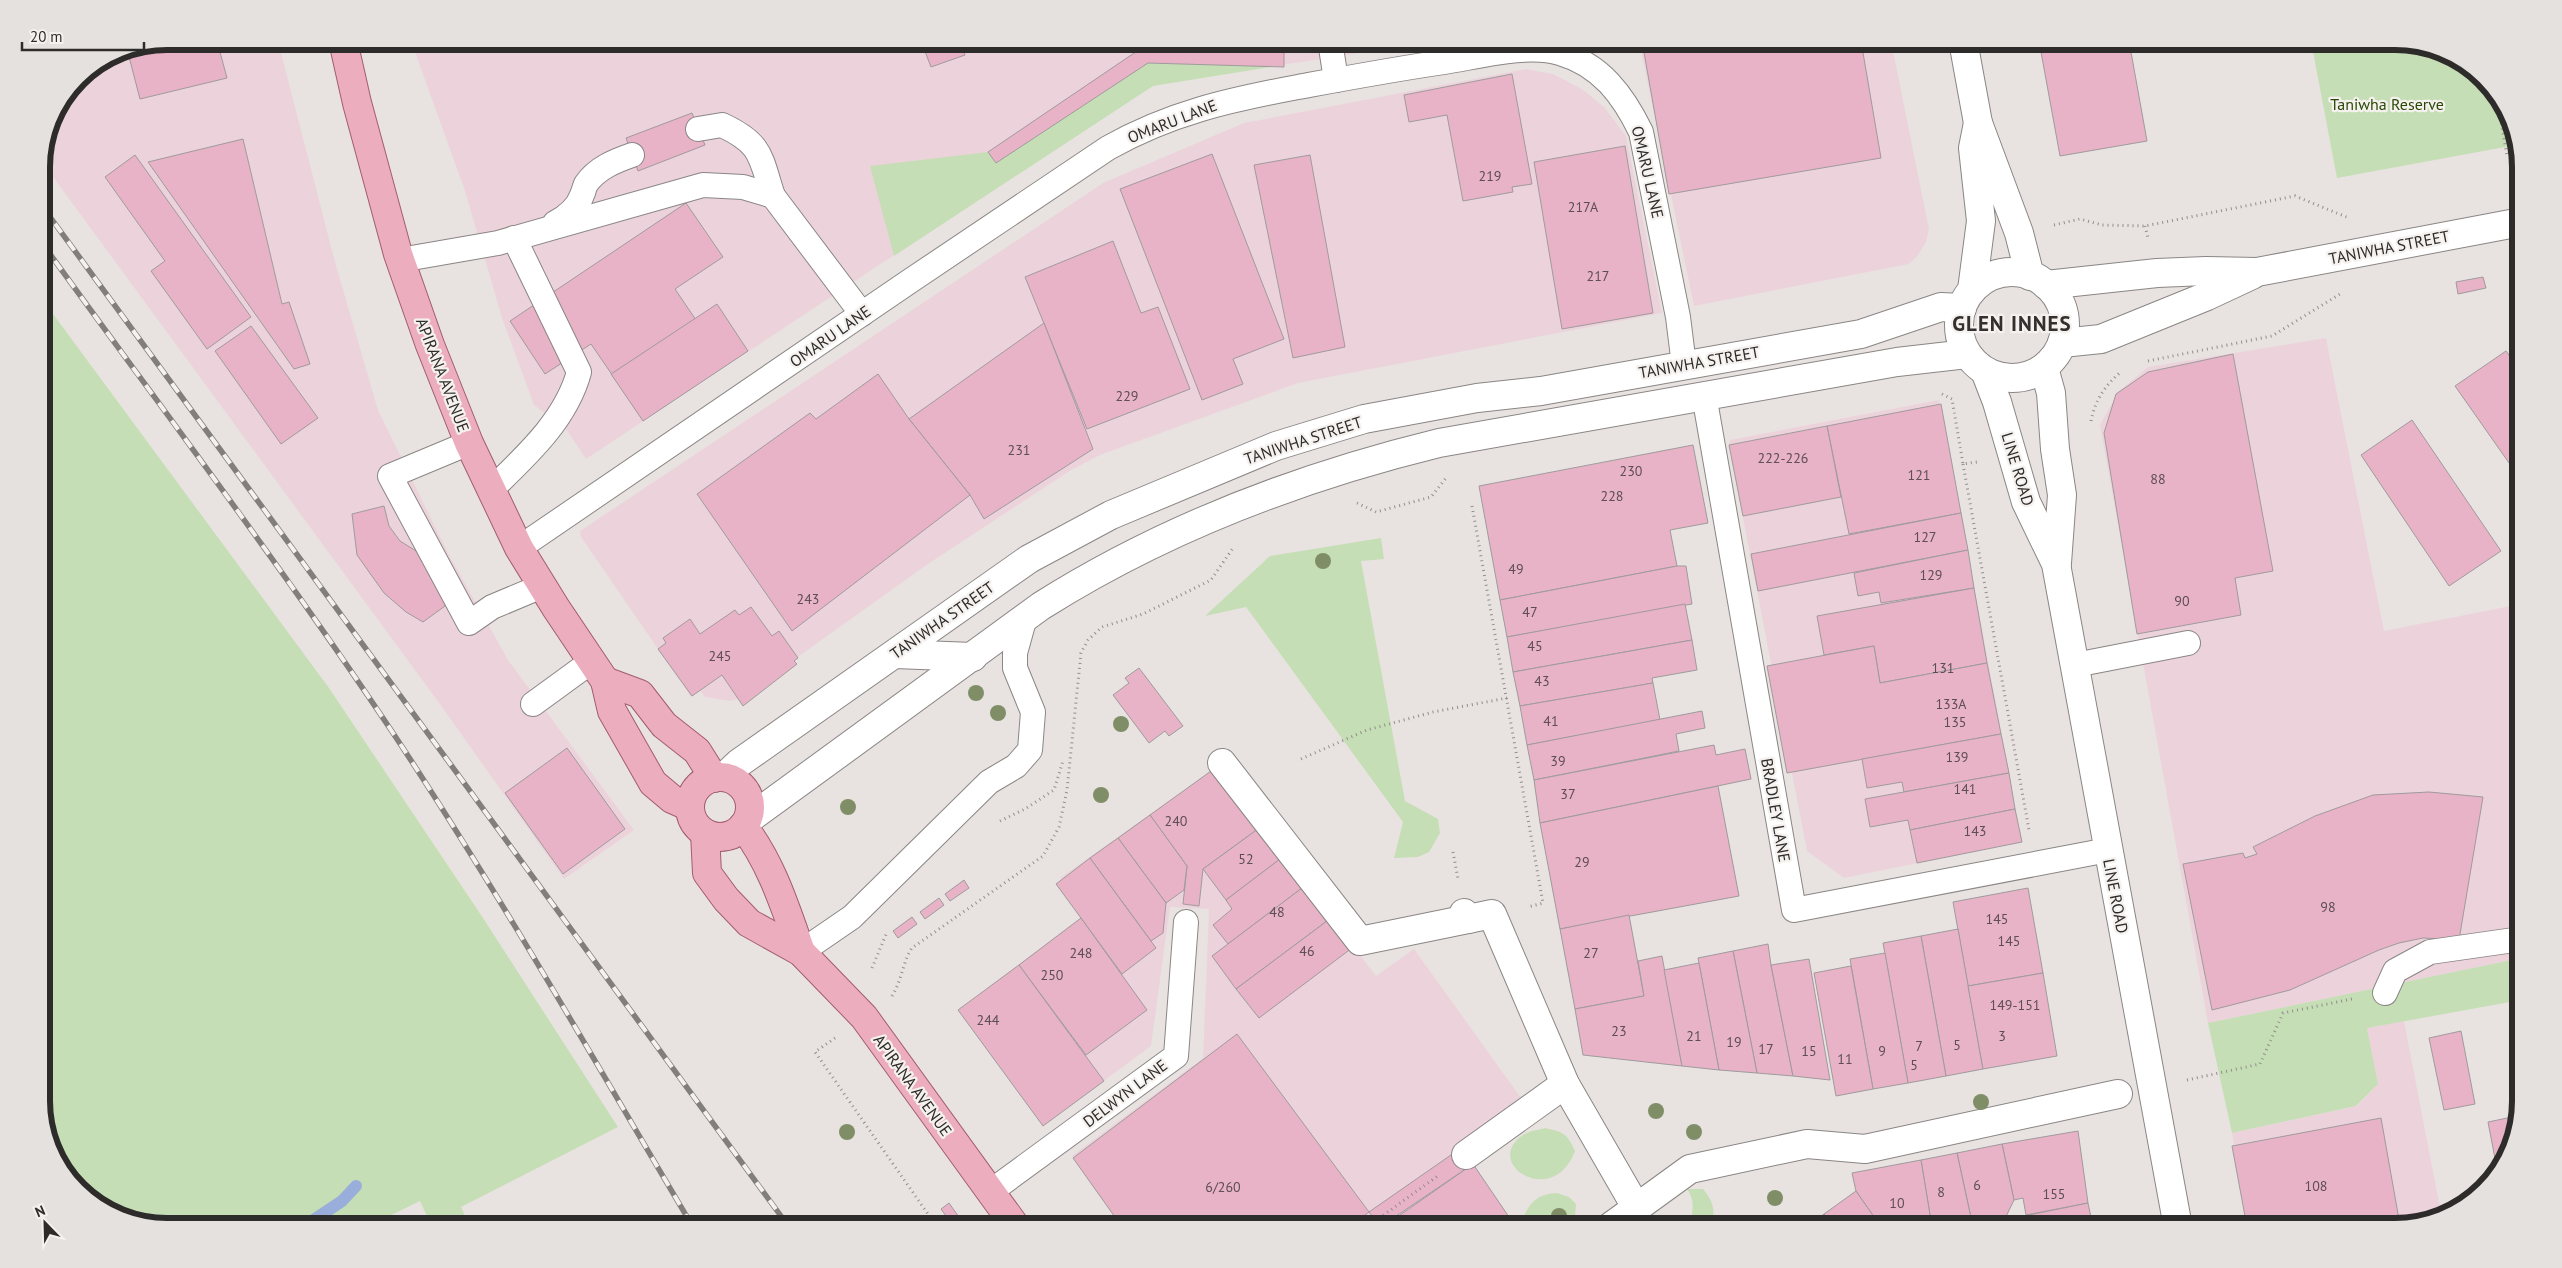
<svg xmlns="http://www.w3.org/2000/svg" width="2562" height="1268" font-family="'PT Sans',sans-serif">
	<rect width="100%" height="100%" fill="#e8e3e1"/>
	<g fill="#ecd3db">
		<polygon points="167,41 278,41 335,262 378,410 449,555 508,660 634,830 564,879 442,707 42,162 51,118 78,78 119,51"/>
		<polygon points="411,41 1437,41 1151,85 586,459 566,429 534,405 502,318 465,191"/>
		<polygon points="1639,41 1891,41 1929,229 1926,242 1918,255 1909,264 1694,306"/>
		<polygon points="1526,69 1553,74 1582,89 1604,107 1626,136 1662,313 1298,383 1100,455 1071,470 925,566 739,699 729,701 705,697 700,691 691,697 581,537 580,531 1103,183 1244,123"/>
		<polygon points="2326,338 2384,631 2521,604 2521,958 2208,1023 2100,425 2118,392 2148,367"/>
		<polygon points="1939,400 2022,842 1844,878 1807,851 1729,445 1730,440"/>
		<polygon points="1218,766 1306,885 1376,976 1414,949 1524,1102 1473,1164 1509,1217 1496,1227 1121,1227 1072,1156 1203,1058 1209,909 1170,907 1151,1046 1047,1123 958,1010 1084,915 1060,878"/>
		<polygon points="2404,1021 2441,1213 2395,1227 2250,1227 2232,1133 2357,1106 2378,1084 2367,1028"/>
	</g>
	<g fill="#c6deb5">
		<polygon points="2311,41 2395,41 2450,54 2499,97 2516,145 2337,178"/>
		<polygon points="1148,63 1276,66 1153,86 894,256 870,166 988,152 996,163"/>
		<polygon points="42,299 329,688 483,918 618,1127 461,1207 470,1227 422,1227 430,1223 420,1201 367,1227 167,1227 112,1214 63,1171 42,1110"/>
		<polygon points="1381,538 1384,559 1361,561 1405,801 1438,819 1440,833 1429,852 1418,857 1394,858 1403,822 1246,607 1205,616 1270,556"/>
		<polygon points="2521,958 2521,1000 2367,1028 2378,1084 2356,1106 2232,1133 2208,1023"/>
		<path d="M1545,1128C1563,1132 1567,1133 1575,1151C1553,1210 1481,1163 1523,1135C1529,1131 1538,1130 1545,1128Z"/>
		<path d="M1687,1189H1703C1714,1202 1715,1210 1712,1227H1690C1692,1212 1696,1201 1687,1189Z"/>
		<path d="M1557,1193L1569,1197L1576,1204L1575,1216L1567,1227H1528L1524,1216C1531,1200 1540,1194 1557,1193Z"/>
	</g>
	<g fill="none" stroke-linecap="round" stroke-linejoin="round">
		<polyline stroke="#99aeda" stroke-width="12" points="303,1227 342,1201 356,1186"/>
	</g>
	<g fill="#e8b2c7" stroke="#9f9b9c">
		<polygon points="167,41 217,41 227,78 140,99 127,49"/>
		<polygon points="921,41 959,41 965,55 931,67"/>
		<polygon points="1642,41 1861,41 1881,158 1669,194"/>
		<polygon points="2039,41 2129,41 2147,141 2060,156"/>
		<polygon points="1146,45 1284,48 1284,67 1148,63 996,163 988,152"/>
		<polygon points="1512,74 1532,184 1512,187 1513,192 1463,201 1447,115 1409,122 1404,95"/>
		<polygon points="692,113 705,145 638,171 626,138"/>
		<polygon points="243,139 282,304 289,302 310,364 294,369 148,162"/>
		<polygon points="1625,146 1653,313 1562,329 1534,162"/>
		<polygon points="1212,154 1284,339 1233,359 1243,384 1202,400 1120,189"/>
		<polygon points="135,155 251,317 207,349 151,271 165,261 105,177"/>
		<polygon points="1310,155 1345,347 1293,358 1254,165"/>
		<polygon points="686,203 723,257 675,289 698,323 615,379 591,344 545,374 510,321"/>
		<polygon points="1113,241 1141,313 1158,307 1190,389 1087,429 1025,277"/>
		<polygon points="2483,277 2486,288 2458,294 2456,282"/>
		<polygon points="717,304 748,351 643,421 611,374"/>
		<polygon points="1044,323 1093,449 984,519 970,495 909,419"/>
		<polygon points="251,326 318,418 281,444 215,351"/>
		<polygon points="2506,351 2521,371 2521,480 2455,386"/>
		<polygon points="2233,354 2273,571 2235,578 2241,615 2137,634 2104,433 2116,394 2148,372"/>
		<polygon points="878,374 909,419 970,495 792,631 697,494 810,413 816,419"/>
		<polygon points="1941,404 1961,513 1849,534 1827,426"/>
		<polygon points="2412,420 2501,551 2449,586 2361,455"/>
		<polygon points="1827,426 1841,497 1743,516 1729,445"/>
		<polygon points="1693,445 1708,523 1670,530 1677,566 1500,600 1479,486"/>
		<polygon points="384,506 389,526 400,541 421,554 445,595 445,606 423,622 406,612 384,593 357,555 352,514"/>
		<polygon points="1961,513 1968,550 1758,591 1751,554"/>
		<polygon points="1968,550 1974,588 1881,603 1879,592 1858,596 1854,573"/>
		<polygon points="1677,566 1686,566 1692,604 1507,637 1500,600"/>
		<polygon points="1974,588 1987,663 1880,683 1874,646 1824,655 1817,616"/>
		<polygon points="1685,604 1692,640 1513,672 1507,637"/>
		<polygon points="751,607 772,636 779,631 798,658 794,661 797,664 743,706 722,675 692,696 658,649 666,643 663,638 690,619 700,634 735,610 739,615"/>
		<polygon points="1692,640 1697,670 1652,678 1653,683 1520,706 1513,672"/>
		<polygon points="1874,646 1880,683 1987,663 2001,734 1787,773 1767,666"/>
		<polygon points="1139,668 1183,726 1169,736 1165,731 1149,743 1113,695 1129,683 1125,678"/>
		<polygon points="1653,683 1660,720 1527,745 1520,706"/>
		<polygon points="1702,711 1705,728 1676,734 1679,751 1534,780 1527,745"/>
		<polygon points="2001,734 2009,773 1904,792 1902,782 1867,788 1862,759"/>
		<polygon points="1714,745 1716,755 1745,749 1751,779 1540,823 1534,780"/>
		<polygon points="567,748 625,829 563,874 505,793"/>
		<polygon points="1218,766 1262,826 1203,869 1199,906 1183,904 1187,866 1150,815"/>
		<polygon points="2009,773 2015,809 1910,830 1908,820 1870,827 1865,799"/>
		<polygon points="1718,786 1739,896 1560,929 1540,823"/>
		<polygon points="2429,792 2483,797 2459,940 2423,938 2399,943 2379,950 2290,990 2212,1010 2183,864 2243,853 2245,858 2257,854 2253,847 2315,816 2373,795"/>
		<polygon points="2015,809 2022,842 1917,863 1910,830"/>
		<polygon points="1150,815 1187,866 1184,890 1166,903 1118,838"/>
		<polygon points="1262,826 1284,856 1226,900 1203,869"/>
		<polygon points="1118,838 1166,903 1163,933 1151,941 1090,858"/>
		<polygon points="1284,856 1306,885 1228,944 1213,925 1232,909 1226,900"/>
		<polygon points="1090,858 1156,948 1122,974 1056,884"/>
		<polygon points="964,880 969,888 950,901 945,894"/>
		<polygon points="1306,885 1331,918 1236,989 1212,956"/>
		<polygon points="2028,888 2043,973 1968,986 1953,902"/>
		<polygon points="939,898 944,905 925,919 920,912"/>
		<polygon points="1629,915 1644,996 1575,1009 1560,929"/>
		<polygon points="912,917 917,924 898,938 893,931"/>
		<polygon points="1081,918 1147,1010 1086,1055 1019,965"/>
		<polygon points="1331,918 1352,948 1259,1018 1236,989"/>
		<polygon points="1958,929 1983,1069 1946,1076 1921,936"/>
		<polygon points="1921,936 1946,1076 1908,1083 1883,943"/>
		<polygon points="1768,944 1771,965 1793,1076 1757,1073 1733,951"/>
		<polygon points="1733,951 1757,1073 1719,1070 1698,958"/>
		<polygon points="1885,953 1908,1083 1873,1089 1850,959"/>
		<polygon points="1662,956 1682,1066 1583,1055 1575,1009 1644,996 1638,961"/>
		<polygon points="1809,959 1830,1080 1793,1076 1771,965"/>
		<polygon points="1699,963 1719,1070 1682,1066 1664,970"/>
		<polygon points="1019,965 1104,1081 1043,1126 958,1010"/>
		<polygon points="1851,966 1873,1089 1836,1096 1814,973"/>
		<polygon points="2043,973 2057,1056 1983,1069 1968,986"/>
		<polygon points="2461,1031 2475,1104 2444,1110 2429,1038"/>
		<polygon points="1237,1034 1369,1212 1349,1227 1122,1227 1073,1158"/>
		<polygon points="2517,1116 2508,1156 2497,1169 2488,1122"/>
		<polygon points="2381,1118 2400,1225 2247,1227 2232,1146"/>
		<polygon points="2078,1131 2088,1203 2026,1215 2023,1198 2014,1200 2002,1144"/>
		<polygon points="2002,1144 2014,1200 2001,1227 1973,1227 1957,1153"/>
		<polygon points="1461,1148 1473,1164 1380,1227 1369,1212"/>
		<polygon points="1957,1153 1973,1227 1932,1227 1921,1160"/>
		<polygon points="1921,1160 1932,1227 1881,1227 1856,1191 1852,1173"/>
		<polygon points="1473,1164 1509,1217 1496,1227 1383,1227"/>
		<polygon points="1856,1191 1881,1227 1833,1227 1824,1214"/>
		<polygon points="949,1203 966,1227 954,1227 941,1209"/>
		<polygon points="2088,1203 2093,1227 2021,1227 2019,1217"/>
		<polygon points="1824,1214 1833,1227 1806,1227"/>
	</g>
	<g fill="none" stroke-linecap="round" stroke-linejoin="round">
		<g stroke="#8a8684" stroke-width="26">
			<g id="lane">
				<polyline points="1330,41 1336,80"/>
				<path d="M698,129L722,125C763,144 760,157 773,196"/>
				<path d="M555,223C566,217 578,207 582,195C584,191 584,188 586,184C597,168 615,161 632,155"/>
				<polyline points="400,260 498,243 703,185 743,187 773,196 862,314"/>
				<polyline points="1704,395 1794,910 2108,850"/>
				<polyline points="469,443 390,476 469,623 492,607 542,586"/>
				<path d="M491,490C526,456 566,420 579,372L514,238"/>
				<path d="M519,548L910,281L1108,148C1170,113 1229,100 1298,87C1347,78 1395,69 1444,62C1477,57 1528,43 1560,53C1601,65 1623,95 1641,132L1678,317L1684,365"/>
				<polyline points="2075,665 2188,643"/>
				<polyline points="533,704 592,661"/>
				<polyline points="801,952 852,917 989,782 1016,766 1030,750 1033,712 1015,668 1015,653 1025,617"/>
				<polyline points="2385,993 2395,971 2430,952 2521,939"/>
				<polyline points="990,1192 1176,1056 1186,922"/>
			</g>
		</g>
		<g stroke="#8a8684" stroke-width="30">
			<g id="street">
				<polyline points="1222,763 1360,941 1468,919"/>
				<polyline points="1464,913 1468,919 1492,914 1565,1084 1636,1207"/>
				<polyline points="1466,1155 1565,1084"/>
				<polyline points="1610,1227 1690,1169 1807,1144 1865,1149 2118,1094"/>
			</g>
		</g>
		<g stroke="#8a8684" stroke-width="30">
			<g id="secondary">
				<polyline points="1963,41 1978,123"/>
				<circle cx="2012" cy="325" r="53"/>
				<polyline points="2046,285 2157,273 2206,271 2257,272 2521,222"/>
				<polyline points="1972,290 1981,221 1973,148 1978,123 2019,233 2030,276"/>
				<polyline points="2062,343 2101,339 2207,296 2252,275"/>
				<polyline points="2044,368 2051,393 2055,449 2062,495 2057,563"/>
				<polyline points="1985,371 1997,402 2026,502 2056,564 2178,1227"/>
				<polyline points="895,654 973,657"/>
				<polyline points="724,777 739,763 1029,559 1111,515 1276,446 1364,419 1477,398 1541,391 1861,334 1941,307 1962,308"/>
				<path d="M749,819L1041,606C1163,529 1300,477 1439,443L1897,362L1967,354"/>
			</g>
		</g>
		<g stroke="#a25d6e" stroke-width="30">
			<g id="primary">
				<polyline points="343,41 357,103 398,254 430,345 469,443 519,548 556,608 605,681 612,711 653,783 672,799 690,807"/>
				<polyline points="605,681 640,694 664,725 697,751 714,778"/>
				<circle cx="720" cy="807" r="30"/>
				<path d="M743,826C772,864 785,907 801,952"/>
				<polyline points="705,833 707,873 726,899 749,923 801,952 864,1017 1016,1227"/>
			</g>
		</g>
		<g stroke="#918e8c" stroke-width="3" stroke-dasharray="1 4" stroke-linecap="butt">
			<polyline points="2496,94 2507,156 2519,153"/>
			<polyline points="2054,225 2080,219 2102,225 2145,226 2295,196 2349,218"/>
			<polyline points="2145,226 2148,238"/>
			<polyline points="2148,361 2272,336 2340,294"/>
			<polyline points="1942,394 1952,399 1963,464 1977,462"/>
			<path d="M2091,421C2095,400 2106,384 2122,371"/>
			<polyline points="1963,464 2029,830"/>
			<polyline points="1357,503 1376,512 1431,497 1446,478"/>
			<polyline points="1472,506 1543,903 1528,907"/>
			<polyline points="1301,759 1367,730 1433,712 1507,698"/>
			<polyline points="1000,821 1025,809 1054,790 1063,761"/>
			<polyline points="1453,852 1458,879"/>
			<polyline points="872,968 887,932"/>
			<path d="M892,996C902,980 903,961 912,948L1043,856L1059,827L1067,790L1081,653L1088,640L1102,627L1143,614L1211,580L1233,548"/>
			<polyline points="835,1038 815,1052 937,1227"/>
			<polyline points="2187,1080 2260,1064 2283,1013 2352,999"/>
			<polyline points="1367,1227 1439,1175"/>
		</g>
		<use href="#lane" stroke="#fff" stroke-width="24"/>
		<use href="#street" stroke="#fff" stroke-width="28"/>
		<use href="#secondary" stroke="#fff" stroke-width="28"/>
		<use href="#primary" stroke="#ecadbe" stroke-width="28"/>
		<g stroke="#817e7c" stroke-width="5.5">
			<g id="rail">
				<polyline points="42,206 789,1227"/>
				<path d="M42,243C159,405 280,564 391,730C498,891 594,1060 693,1227"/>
			</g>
		</g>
		<use href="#rail" stroke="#f5f1ee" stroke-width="4" stroke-dasharray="11" stroke-linecap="butt"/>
	</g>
	<g fill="#7f8e67">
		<circle cx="1323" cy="561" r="8"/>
		<circle cx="976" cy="693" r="8"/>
		<circle cx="998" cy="713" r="8"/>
		<circle cx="1121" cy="724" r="8"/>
		<circle cx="1101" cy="795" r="8"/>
		<circle cx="848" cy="807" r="8"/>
		<circle cx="1981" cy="1102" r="8"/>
		<circle cx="1656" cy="1111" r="8"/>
		<circle cx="847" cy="1132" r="8"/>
		<circle cx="1694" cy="1132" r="8"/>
		<circle cx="1775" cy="1198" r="8"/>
		<circle cx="1559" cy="1216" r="8"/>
	</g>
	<g text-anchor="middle" stroke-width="4.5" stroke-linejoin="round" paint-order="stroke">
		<g font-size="14" fill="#5c4e52">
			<text x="1490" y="181">219</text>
			<text x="1583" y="212">217A</text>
			<text x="1598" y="281">217</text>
			<text x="1127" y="401">229</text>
			<text x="1019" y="455">231</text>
			<text x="1783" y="463">222-226</text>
			<text x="1631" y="476">230</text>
			<text x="1919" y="480">121</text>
			<text x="2158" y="484">88</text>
			<text x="1612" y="501">228</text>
			<text x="1925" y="542">127</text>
			<text x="1516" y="574">49</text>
			<text x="1931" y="580">129</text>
			<text x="808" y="604">243</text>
			<text x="2182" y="606">90</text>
			<text x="1530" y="617">47</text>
			<text x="1535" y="651">45</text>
			<text x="720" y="661">245</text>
			<text x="1943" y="673">131</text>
			<text x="1542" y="686">43</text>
			<text x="1951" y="709">133A</text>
			<text x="1551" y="726">41</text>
			<text x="1955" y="727">135</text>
			<text x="1957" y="762">139</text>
			<text x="1558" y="766">39</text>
			<text x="1965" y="794">141</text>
			<text x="1568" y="799">37</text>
			<text x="1176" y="826">240</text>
			<text x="1975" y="836">143</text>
			<text x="1246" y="864">52</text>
			<text x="1582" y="867">29</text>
			<text x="2328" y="912">98</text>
			<text x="1277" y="917">48</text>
			<text x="1997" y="924">145</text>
			<text x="2009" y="946">145</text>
			<text x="1307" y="956">46</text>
			<text x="1081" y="958">248</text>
			<text x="1591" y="958">27</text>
			<text x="1052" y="980">250</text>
			<text x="2015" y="1010">149-151</text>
			<text x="988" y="1025">244</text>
			<text x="1619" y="1036">23</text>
			<text x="1694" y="1041">21</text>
			<text x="2002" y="1041">3</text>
			<text x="1734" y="1047">19</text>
			<text x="1957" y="1050">5</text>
			<text x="1919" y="1051">7</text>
			<text x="1766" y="1054">17</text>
			<text x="1809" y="1056">15</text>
			<text x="1882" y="1056">9</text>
			<text x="1845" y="1064">11</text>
			<text x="1914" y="1070">5</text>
			<text x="1977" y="1190">6</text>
			<text x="2316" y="1191">108</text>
			<text x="1223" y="1192">6/260</text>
			<text x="1941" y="1197">8</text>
			<text x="2054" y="1199">155</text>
			<text x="1897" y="1208">10</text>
		</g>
		<g font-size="16" fill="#294804" stroke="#f5f1ee">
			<text x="2387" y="110">Taniwha Reserve</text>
		</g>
		<g font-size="16" fill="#2e2c2b" stroke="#f5f1ee">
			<text transform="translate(1172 121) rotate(-21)" y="6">OMARU LANE</text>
			<text transform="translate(1648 172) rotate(77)" y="6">OMARU LANE</text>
			<text transform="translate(2389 247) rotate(-11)" y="6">TANIWHA STREET</text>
			<text transform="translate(830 336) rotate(-35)" y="6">OMARU LANE</text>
			<text transform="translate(1699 362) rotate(-10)" y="6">TANIWHA STREET</text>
			<text transform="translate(443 375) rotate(69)" y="6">APIRANA AVENUE</text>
			<text transform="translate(1303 440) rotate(-18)" y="6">TANIWHA STREET</text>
			<text transform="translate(2018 469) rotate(73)" y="6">LINE ROAD</text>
			<text transform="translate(942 620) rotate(-35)" y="6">TANIWHA STREET</text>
			<text transform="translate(1776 810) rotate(80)" y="6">BRADLEY LANE</text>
			<text transform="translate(2116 896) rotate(79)" y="6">LINE ROAD</text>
			<text transform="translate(913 1085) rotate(54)" y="6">APIRANA AVENUE</text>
			<text transform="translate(1125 1093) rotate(-37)" y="6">DELWYN LANE</text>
		</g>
		<g font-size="21" font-weight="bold" letter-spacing="1" fill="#34302f" stroke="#f5f1ee">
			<text x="2012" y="331">GLEN INNES</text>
		</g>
	</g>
	<path d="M0 0H2562V1268H0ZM167 50H2395A117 117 0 0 1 2512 167V1101A117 117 0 0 1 2395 1218H167A117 117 0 0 1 50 1101V167A117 117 0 0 1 167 50Z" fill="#e5e1de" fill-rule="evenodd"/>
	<path fill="none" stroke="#2e2c2b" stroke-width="6" d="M167 50H2395A117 117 0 0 1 2512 167V1101A117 117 0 0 1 2395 1218H167A117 117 0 0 1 50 1101V167A117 117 0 0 1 167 50Z"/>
	<g transform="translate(45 1223) rotate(337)" stroke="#f5f1ee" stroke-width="4" paint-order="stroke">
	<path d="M0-4L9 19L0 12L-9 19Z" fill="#2e2c2b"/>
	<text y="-8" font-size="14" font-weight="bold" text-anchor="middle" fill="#2e2c2b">N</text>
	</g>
	<path d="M22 42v8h122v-8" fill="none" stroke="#2e2c2b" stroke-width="2.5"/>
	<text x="30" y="42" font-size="15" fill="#2e2c2b" stroke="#f5f1ee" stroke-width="4" paint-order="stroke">20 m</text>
</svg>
